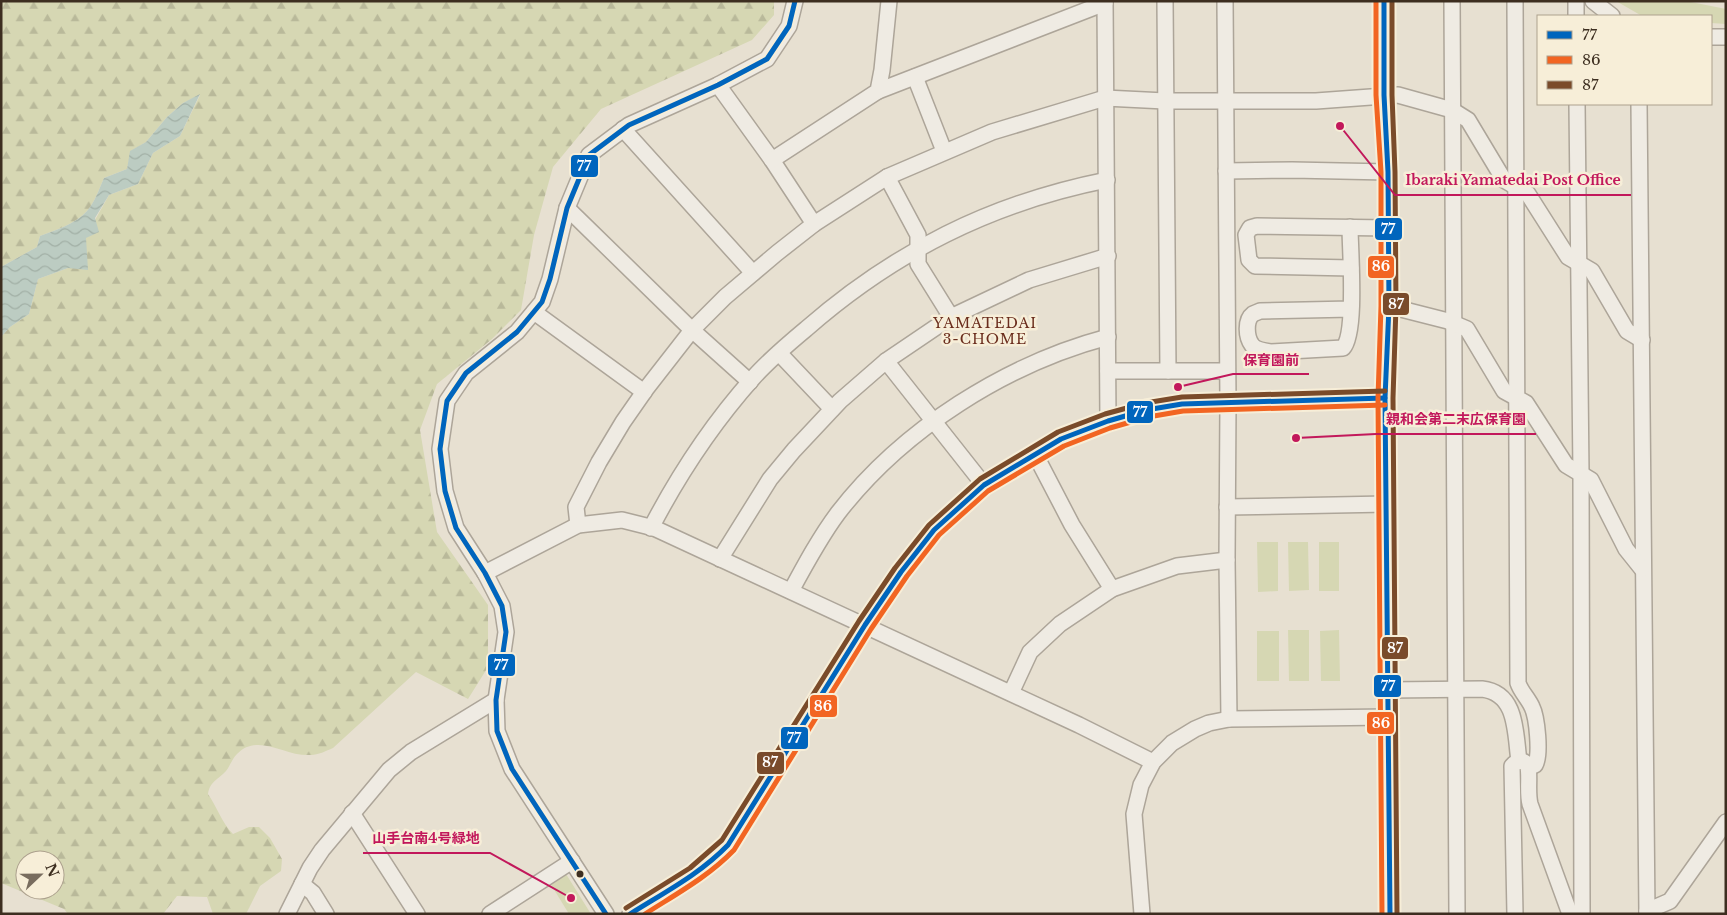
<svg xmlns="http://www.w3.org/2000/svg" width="1727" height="915" font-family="'Libre Baskerville','Noto Sans JP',serif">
	<defs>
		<pattern id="forest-firs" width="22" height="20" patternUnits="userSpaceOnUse" patternTransform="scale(1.25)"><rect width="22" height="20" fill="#d6d7b3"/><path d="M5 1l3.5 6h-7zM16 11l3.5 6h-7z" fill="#b9b99a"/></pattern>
		<pattern id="water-waves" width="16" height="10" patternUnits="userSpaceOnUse" patternTransform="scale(1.25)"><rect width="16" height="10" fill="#bcccc2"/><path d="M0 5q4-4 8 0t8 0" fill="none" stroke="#a2b0a6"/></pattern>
	</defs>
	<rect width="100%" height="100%" fill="#e7e0d1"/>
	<g fill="#d6d7b3">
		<polygon points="1616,1 1686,1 1726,9 1726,24 1711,23 1711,16 1642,16"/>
		<polygon points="1257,542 1278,542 1278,591 1258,592"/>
		<polygon points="1288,542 1308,542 1309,590 1289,591"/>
		<rect x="1319" y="542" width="20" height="49"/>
		<polygon points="1288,630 1309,630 1309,681 1289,681"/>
		<polygon points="1339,630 1340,681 1321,681 1320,631"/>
		<rect x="1257" y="631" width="22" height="50"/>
		<polygon points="566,874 591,914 569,914 550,883"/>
	</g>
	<path fill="url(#forest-firs)" fill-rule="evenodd" d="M1,1H774V15L752,40L601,109L553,167L534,235L521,310L492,339L437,384L420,430L437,532L488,605V667L468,699L416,672L333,748C326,751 318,755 311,755C285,757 258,732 237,754C232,759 230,766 226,771C218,780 210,781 208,794C217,807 222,823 233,834L249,827H259L270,838L282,859L281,871L260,886L246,914H213L207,897L177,896L163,914H68L64,909L1,883V337L10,327L29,314L38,279L68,268L109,195L138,184L153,153L180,136L200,95L183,103L167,117L146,142L131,151L127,169L104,178C99,189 95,202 87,211C76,224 55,230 40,236L37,247L1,267ZM25,860H55V890H25Z"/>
	<path fill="url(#water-waves)" d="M200,94L180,136L153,153L138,184L109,195L95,218L99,232L86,238L88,270L68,268L38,279L29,314L10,327L1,337V267L37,247L40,236C55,230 76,224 87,211C95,202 99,189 104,178L127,169L130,151L146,142L167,117L183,103Z"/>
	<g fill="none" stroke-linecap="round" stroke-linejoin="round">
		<g stroke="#ada599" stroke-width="18">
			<g id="minor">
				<polyline points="1105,1 1108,421"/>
				<polyline points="1165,1 1168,371"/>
				<polyline points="1225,1 1228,403 1227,560 1229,719"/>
				<polyline points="1384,1 1384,95 1388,172 1389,306 1385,398 1387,504 1390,914"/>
				<polyline points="1452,1 1457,914"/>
				<path d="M1515,1L1518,683C1521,692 1528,698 1532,707C1537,717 1541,755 1535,765L1528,767"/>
				<polyline points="1576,1 1576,16"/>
				<polyline points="1593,1 1612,16"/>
				<polyline points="1711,37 1726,37"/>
				<polyline points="915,77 944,151"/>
				<polyline points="718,85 772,160 814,224"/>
				<polyline points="878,91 1105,3"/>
				<polyline points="1577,104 1581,473 1582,914"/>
				<polyline points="1639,104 1647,914"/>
				<polyline points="623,129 753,273"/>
				<polyline points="772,160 878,91 882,70 889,1"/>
				<polyline points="1226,171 1292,170 1388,172"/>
				<polyline points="887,177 918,235 918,264 951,317"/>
				<polyline points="567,208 692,330 750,382"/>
				<path d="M1350,227C1350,250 1357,333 1343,348L1271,352C1264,351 1256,350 1252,345C1246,337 1245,320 1253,314C1255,313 1258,312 1260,311L1351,309"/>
				<polyline points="1351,268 1255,266 1249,260 1246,235 1250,228 1257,226 1388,228"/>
				<polyline points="1389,306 1448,321 1467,329 1504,391 1526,403 1566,465 1591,480 1626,549 1642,569"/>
				<polyline points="534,312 644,392"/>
				<polyline points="779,353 832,409"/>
				<polyline points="886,361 984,485"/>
				<polyline points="1108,371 1227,371"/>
				<polyline points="1035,454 1072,525 1112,589"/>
				<polyline points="1227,507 1387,504"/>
				<polyline points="578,525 576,507 599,462 623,422 646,389 692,330 725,297 777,253 814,224 887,177 992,132 1105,98 1165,101 1316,101 1398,95 1452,110 1468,120 1504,180 1528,194 1568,257 1592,271 1627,331 1642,340"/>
				<path d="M651,528C679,474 713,423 753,378C769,360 788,344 806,329C894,252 991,203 1107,180"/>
				<polyline points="720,559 770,479 794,450 840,401 886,361 951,317 1029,280 1108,256"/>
				<polyline points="485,573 578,525 622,520 654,528 1079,725 1153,762"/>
				<path d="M791,591C805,565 820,537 838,513C903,429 1006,364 1108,337"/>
				<path d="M1388,690L1482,689C1518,693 1515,734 1519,761"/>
				<polyline points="1011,693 1030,652 1060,624 1112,589 1177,566 1227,560"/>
				<polyline points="352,813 417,914"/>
				<polyline points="302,884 313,893 326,914"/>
				<polyline points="1647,911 1670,901 1726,822"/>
				<polyline points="287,914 310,868 322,850 389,770 411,752 496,700"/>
				<polyline points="490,914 572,861"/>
				<polyline points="606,914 512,769 497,731 496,700 506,632 502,606 485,573 456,528 445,491 440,449 447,401 466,373 517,332 542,302 550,279 567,208 589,155 629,125 718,85 767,59 789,26 795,1"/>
				<path d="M630,914C664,892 702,875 728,845L865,625L901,572L934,530L984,485L1061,439L1108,421L1146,410L1182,404L1385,398"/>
				<polyline points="1142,914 1134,814 1141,785 1153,762 1172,743 1195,729 1209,723 1229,719 1389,717"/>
				<path d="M1515,914L1512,766C1517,760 1526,759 1528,767C1530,777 1527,792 1530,804L1570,914"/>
			</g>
		</g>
		<use href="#minor" stroke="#efebe3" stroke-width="15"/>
		<g stroke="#f7eed8" stroke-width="9">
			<g id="bus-1">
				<polyline points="1384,1 1384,95 1388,172 1389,306 1385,398 1390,914"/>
				<polyline points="606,914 512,769 497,731 496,700 506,632 502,606 485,573 456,528 445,491 440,449 447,401 466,373 517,332 542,302 550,279 567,208 589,155 629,125 718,85 767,59 789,26 795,1"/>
				<path d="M630,914C665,892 700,874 728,845L865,625L901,572L934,530L984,485L1061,439L1108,421L1146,410L1182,404L1385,398"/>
			</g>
		</g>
		<g stroke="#f7eed8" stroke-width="9">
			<g id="bus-2">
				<polyline points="1376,1 1376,95 1381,172 1381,306 1378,398 1382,914"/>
				<path d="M645,914C676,894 708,877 734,850L871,629L907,576L939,535L988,491L1064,446L1110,428L1148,417L1183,411L1385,405"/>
			</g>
		</g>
		<g stroke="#f7eed8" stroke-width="9">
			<g id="bus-3">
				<polyline points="1392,1 1392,95 1395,172 1396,306 1393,398 1397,914"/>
				<polyline points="626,908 690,868 722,840 859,621 895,568 929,525 980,479 1058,432 1105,414 1145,403 1182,397 1385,391"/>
			</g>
		</g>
		<use href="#bus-1" stroke="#0065bd" stroke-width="5"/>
		<use href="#bus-2" stroke="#f26522" stroke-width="5"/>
		<use href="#bus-3" stroke="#7a4b2a" stroke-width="5"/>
	</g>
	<circle fill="#3d2e20" stroke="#f7eed8" stroke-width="2" cx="580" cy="874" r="4.5"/>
	<g text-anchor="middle" stroke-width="5" stroke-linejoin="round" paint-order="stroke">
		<g font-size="14" letter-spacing="1" fill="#6b2e1e" stroke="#f7eed8">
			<text x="985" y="328">YAMATEDAI<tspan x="985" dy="16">3-CHOME</tspan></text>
		</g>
	</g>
	<path fill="none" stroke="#c2185b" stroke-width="2" d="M1340 126L1395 195H1631M1178 387L1233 374H1309M1296 438L1376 434H1536M571 898L490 853H363"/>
	<g fill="#c2185b" stroke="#f7eed8" stroke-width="2">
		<circle cx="1340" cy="126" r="5"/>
		<circle cx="1178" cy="387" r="5"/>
		<circle cx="1296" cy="438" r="5"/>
		<circle cx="571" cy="898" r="5"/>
	</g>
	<g font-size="14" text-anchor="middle" font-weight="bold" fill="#c2185b" stroke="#f7eed8" stroke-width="5" stroke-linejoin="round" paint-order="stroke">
		<text x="1513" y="185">Ibaraki Yamatedai Post Office</text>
		<text x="1271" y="365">保育園前</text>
		<text x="1456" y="424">親和会第二末広保育園</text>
		<text x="426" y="843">山手台南4号緑地</text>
	</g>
	<g stroke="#f7eed8" stroke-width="2">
		<rect x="570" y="154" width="29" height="24" rx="5" fill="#0065bd"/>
		<rect x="1374" y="217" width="29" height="24" rx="5" fill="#0065bd"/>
		<rect x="1367" y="255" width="28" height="24" rx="5" fill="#f26522"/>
		<rect x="1382" y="292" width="28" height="24" rx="5" fill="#7a4b2a"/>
		<rect x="1126" y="400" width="28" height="24" rx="5" fill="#0065bd"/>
		<rect x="1381" y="636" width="28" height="24" rx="5" fill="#7a4b2a"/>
		<rect x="487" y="653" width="29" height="24" rx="5" fill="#0065bd"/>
		<rect x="1373" y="674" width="29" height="24" rx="5" fill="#0065bd"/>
		<rect x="809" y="694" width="29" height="24" rx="5" fill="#f26522"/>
		<rect x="1366" y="711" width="29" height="24" rx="5" fill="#f26522"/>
		<rect x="780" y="726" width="29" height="24" rx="5" fill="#0065bd"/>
		<rect x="756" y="751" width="29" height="24" rx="5" fill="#7a4b2a"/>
	</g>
	<g font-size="14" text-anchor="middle" font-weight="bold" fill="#fff">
		<text x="584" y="171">77</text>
		<text x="1388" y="234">77</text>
		<text x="1381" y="271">86</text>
		<text x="1396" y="309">87</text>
		<text x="1140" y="417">77</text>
		<text x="1395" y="653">87</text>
		<text x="501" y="670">77</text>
		<text x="1388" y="691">77</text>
		<text x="823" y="711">86</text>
		<text x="1381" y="728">86</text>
		<text x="794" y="743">77</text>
		<text x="770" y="767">87</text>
	</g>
	<rect width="1727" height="915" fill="none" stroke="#3d2e20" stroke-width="5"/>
	<rect x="1537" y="15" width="175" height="90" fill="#f7eed8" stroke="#ada18e"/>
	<rect x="1547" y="31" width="25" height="8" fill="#0065bd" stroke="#ada18e"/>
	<text x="1582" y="40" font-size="15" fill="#3d2e20">77</text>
	<rect x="1547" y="56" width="25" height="8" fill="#f26522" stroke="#ada18e"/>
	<text x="1582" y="65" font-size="15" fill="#3d2e20">86</text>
	<rect x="1547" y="81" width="25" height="8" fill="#7a4b2a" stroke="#ada18e"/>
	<text x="1582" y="90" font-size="15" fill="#3d2e20">87</text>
	<g transform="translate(40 875) rotate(68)"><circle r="24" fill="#f7eed8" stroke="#ada18e"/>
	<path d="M0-4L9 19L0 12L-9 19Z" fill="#786c5e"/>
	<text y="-8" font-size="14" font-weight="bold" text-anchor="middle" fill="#3d2e20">N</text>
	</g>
</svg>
